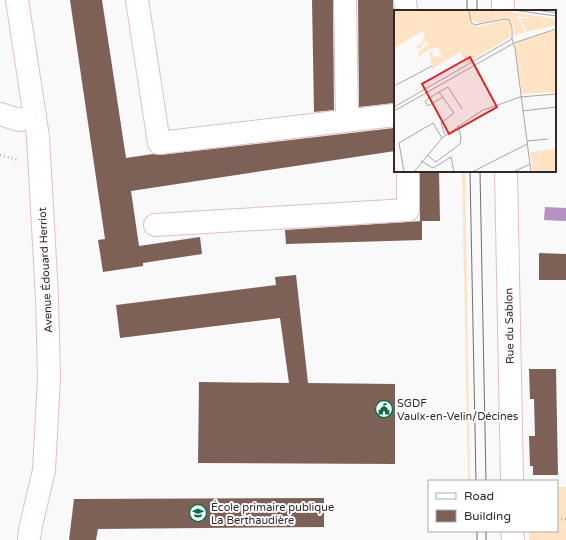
<svg xmlns="http://www.w3.org/2000/svg" width="566" height="540" font-family="'Varela Round',sans-serif">
	<rect width="100%" height="100%" fill="#f9f9f9"/>
	<g fill="#fee4c5">
		<polygon points="462,171 465,171 470,481 468,481"/>
		<polygon points="557,487 566,487 566,540 529,540 529,531 557,531"/>
	</g>
	<polygon fill="#b391c1" points="545,207 566,208 566,221 544,220"/>
	<g fill="#7e6156">
		<polygon points="70,0 102,0 126,158 153,154 160,155 394,128 395,151 131,191 139,246 200,237 202,254 143,263 143,266 103,272 98,240 105,239"/>
		<polygon points="312,0 333,0 334,110 314,112"/>
		<polygon points="358,0 393,0 395,71 395,103 359,107"/>
		<polygon points="420,171 439,171 440,221 420,221"/>
		<polygon points="422,221 422,240 286,244 285,230"/>
		<polygon points="539,253 566,254 566,280 539,280"/>
		<polygon points="296,275 308,383 395,384 395,464 198,463 199,382 289,383 280,318 120,338 116,305 276,285 275,277"/>
		<polygon points="529,369 556,369 558,475 533,475 533,466 530,466 529,436 535,436 534,399 530,399"/>
		<polygon points="324,498 324,527 98,529 96,540 69,540 74,499"/>
	</g>
	<g fill="none" stroke-linecap="round" stroke-linejoin="round">
		<g stroke="#e3bec1" stroke-width="24">
			<g id="minor">
				<polyline points="17,0 38,137 47,297 49,379 44,470 30,530 29,540"/>
				<polyline points="137,0 159,143 395,115"/>
				<polyline points="345,0 347,120"/>
				<polyline points="405,0 406,11"/>
				<polyline points="503,0 503,11"/>
				<polyline points="0,114 19,120 35,116"/>
				<polyline points="506,171 512,481"/>
				<polyline points="155,225 408,210 408,171"/>
				<polyline points="512,531 513,540"/>
			</g>
		</g>
		<g stroke="#b5b1b1" stroke-width="2.5" stroke-dasharray="1 3" stroke-linecap="butt">
			<polyline points="0,155 18,160"/>
			<polyline points="557,519 566,519"/>
		</g>
		<use href="#minor" stroke="#fff" stroke-width="22"/>
		<g stroke="#766d6d" stroke-width="1">
			<polyline points="467,0 467,11"/>
			<polyline points="477,0 477,11"/>
			<polyline points="470,171 476,481"/>
			<polyline points="480,171 486,481"/>
			<polyline points="477,531 477,540"/>
			<polyline points="486,531 486,540"/>
		</g>
	</g>
	<defs>
		<g id="civic-ring" transform="scale(0.9)"><circle r="9.5" fill="#fff" stroke="#037048" stroke-width="1.5"/><path d="M-.6-6.5H3V-4.5H.6V-3L4-1V1h2V6H-6V1h2V-1L-.6-3ZM-1.2 2.5V6h2.4V2.5Z" fill="#037048"/></g>
		<g id="school-ring" transform="scale(0.9)"><circle r="9.5" fill="#fff" stroke="#037048" stroke-width="1.5"/><path d="M0-5L7-2L0 1L-7-2ZM-4 1L0 2.5L4 1V4Q0 6-4 4Z" fill="#037048"/></g>
	</defs>
	<g fill-rule="evenodd">
		<use href="#civic-ring" x="384" y="409"/>
		<use href="#school-ring" x="198" y="513"/>
	</g>
	<g text-anchor="middle" stroke-width="4" stroke-linejoin="round" paint-order="stroke">
		<g font-size="11" fill="#352728" stroke="#fff">
			<text transform="translate(45 270) rotate(-93)" y="4">Avenue Édouard Herriot</text>
			<text transform="translate(509 326) rotate(-91)" y="4">Rue du Sablon</text>
		</g>
		<g font-size="11" fill="#352728" stroke="#fff" text-anchor="start">
			<text x="397" y="407">SGDF<tspan x="397" dy="13">Vaulx-en-Velin/Décines</tspan></text>
			<text x="211" y="511">École primaire publique<tspan x="211" dy="13">La Berthaudière</tspan></text>
		</g>
	</g>
	<g transform="translate(394 10)">
		<rect width="162" height="162" fill="#f9f9f9"/>
		<path d="M0,0H107L162,9V15L133,22L126,8L135,9V7L57,5L124,7L131,22L119,26L120,18L118,12L109,8L85,14L77,9L76,12L84,17L110,10L114,11L117,14L116,27L73,53L66,42L38,59L35,42L39,41L38,46L48,47L44,38L35,39L24,47L26,40L34,35L33,30L25,39L22,37L29,31L31,20L0,38ZM162,20V82L128,84L121,33ZM161,139L162,162H139L136,142Z" fill="#fee4c5"/>
		<path fill="none" stroke="#aba5a5" stroke-width="1" d="M75,0L77,12L81,15L110,9L115,10L118,17V29M119,0L162,6M143,0L162,3M118,29L121,38L137,162M0,76L38,56M45,82L31,91L34,96L49,87M0,97L118,29M0,101L120,33L162,19M128,101L162,97M51,125L47,113L60,103L45,82L54,77L68,99M133,131L154,129M33,145L42,152L66,134L67,127L64,115M27,151L39,158L57,147L60,162M10,162L5,133L39,113L48,128M20,162L48,128L87,101L126,87L162,84M78,162L133,134M119,162L136,154"/>
		<path fill="#d62828" fill-opacity="0.15" stroke="#d62828" stroke-width="2" d="M76,47L103,97L55,124L28,74Z"/>
		<rect width="162" height="162" fill="none" stroke="#352728" stroke-width="2"/>
	</g>
	<rect x="428" y="480" width="130" height="52" fill="#ffffff" stroke="#aea9a9"/>
	<rect x="436" y="493" width="20" height="6" fill="#ffffff" stroke="#aea9a9"/>
	<text x="464" y="500" font-size="12" fill="#352728">Road</text>
	<rect x="436" y="510" width="20" height="12" fill="#7e6156" stroke="#aea9a9"/>
	<text x="464" y="520" font-size="12" fill="#352728">Building</text>
</svg>
